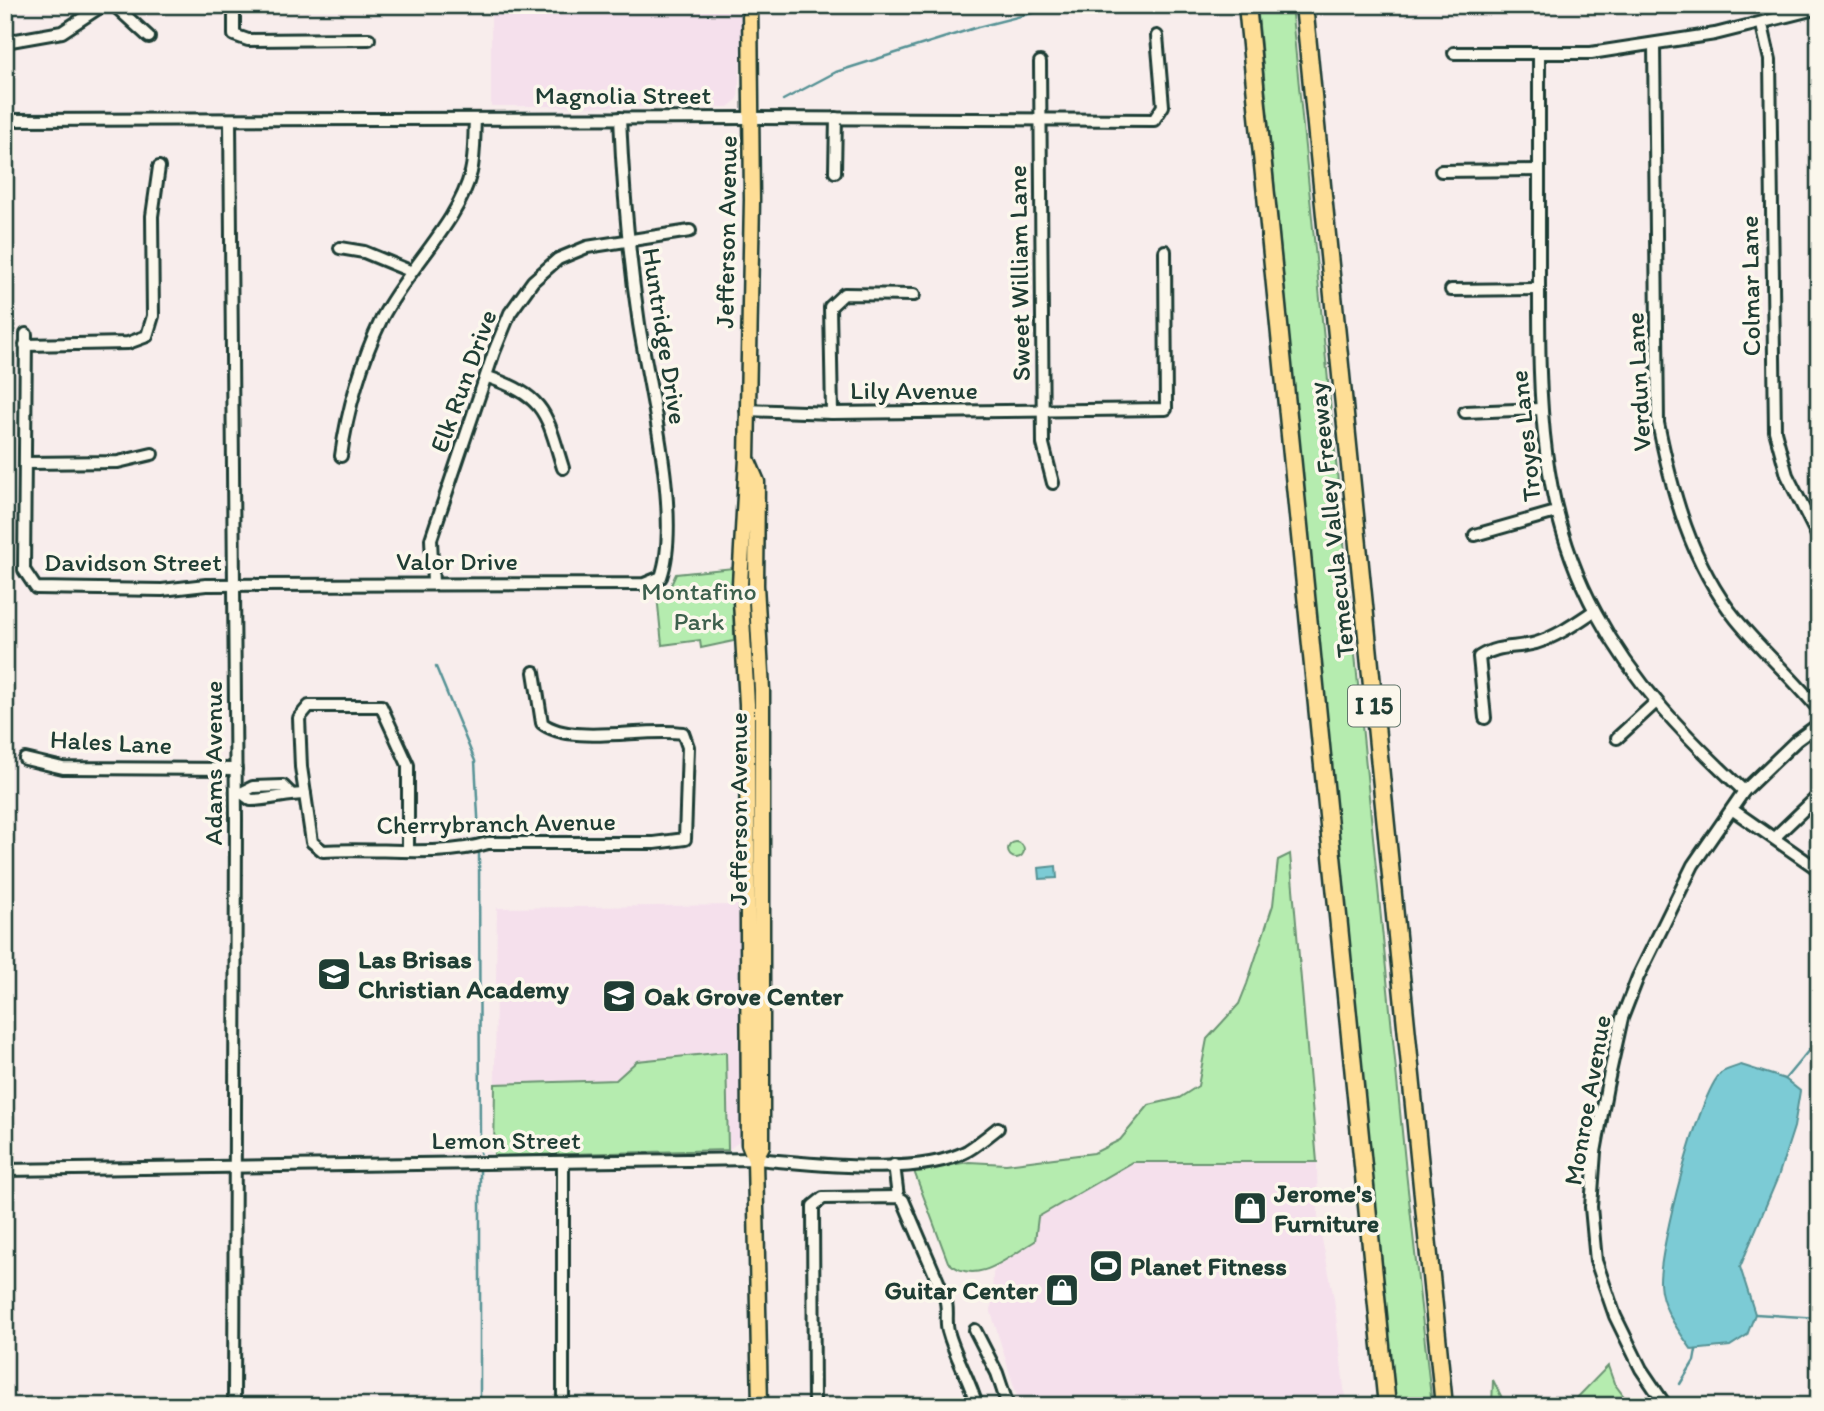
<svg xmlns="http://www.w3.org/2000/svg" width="1824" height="1411" font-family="Itim,sans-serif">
	<rect width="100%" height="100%" fill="#f8edec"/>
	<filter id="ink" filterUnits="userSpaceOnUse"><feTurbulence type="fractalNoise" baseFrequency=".0143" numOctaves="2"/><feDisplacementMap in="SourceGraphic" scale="14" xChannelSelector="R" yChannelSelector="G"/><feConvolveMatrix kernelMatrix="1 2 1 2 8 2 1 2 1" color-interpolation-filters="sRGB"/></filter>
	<g filter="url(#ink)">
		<g fill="#f5e0ec">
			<polygon points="491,5 742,5 743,31 738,99 728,107 491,106"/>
			<polygon points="740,905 743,1139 728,1150 494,1156 497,908"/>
			<polygon points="1133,1162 1317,1162 1318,1220 1334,1298 1346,1406 1020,1406 991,1312 993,1273 1001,1261 1035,1241 1038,1217"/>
		</g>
		<g fill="#b5ecaf" stroke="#6a9472" stroke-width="2">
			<polygon points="1257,5 1291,5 1406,1172 1432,1406 1396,1406 1339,852"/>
			<polygon points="733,568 734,641 701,648 700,640 662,645 657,595 670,587 676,574"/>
			<circle cx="1016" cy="850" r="8"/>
			<path d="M1290,854L1317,1162H1133L1038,1217L1035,1241C1008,1257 976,1288 948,1262L914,1171L969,1162L1006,1164L1094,1153L1120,1140L1149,1105L1179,1098L1198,1086L1207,1039L1239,1004L1247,984L1273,905L1278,860Z"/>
			<polygon points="726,1052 728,1150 494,1156 495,1084 616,1080 637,1061"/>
			<polygon points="1608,1366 1614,1383 1631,1406 1569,1406"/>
			<polygon points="1493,1380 1506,1406 1492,1406"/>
		</g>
		<g fill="#7bcbd5" stroke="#569295" stroke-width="2">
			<polygon points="1056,866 1057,878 1040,879 1039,868"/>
			<path d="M1741,1065L1785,1079L1800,1091L1794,1127L1778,1177L1740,1267L1755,1314L1747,1335L1730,1346L1692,1350C1678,1330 1661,1308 1660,1283C1659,1250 1698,1094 1721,1073C1725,1070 1735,1067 1741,1065Z"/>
		</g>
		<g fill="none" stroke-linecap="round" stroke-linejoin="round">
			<g stroke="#569295" stroke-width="2.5">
				<polyline points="783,100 836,72 978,27 1064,5"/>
				<polyline points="436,667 475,761 479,834"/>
				<polyline points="479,853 480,1153"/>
				<polyline points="1785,1079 1819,1038"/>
				<polyline points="480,1170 480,1406"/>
				<polyline points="1755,1314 1819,1318"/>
				<polyline points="1680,1384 1694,1361 1696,1350"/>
			</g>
			<g stroke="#1f3d34" stroke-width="16">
				<g id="minor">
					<polyline points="114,5 149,37"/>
					<polyline points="234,5 234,35 248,40 369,39"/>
					<polyline points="1762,25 1770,60 1775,431 1787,475 1819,539"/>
					<polyline points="5,42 62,32 103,5"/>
					<path d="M1654,44L1658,423C1672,492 1691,563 1736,619C1762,651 1793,678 1819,710"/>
					<polyline points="1454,53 1591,53 1715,34 1819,8"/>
					<path d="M1539,55C1539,127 1539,200 1539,272C1539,391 1537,505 1596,613C1634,684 1686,737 1744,791"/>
					<polyline points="1040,62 1043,444 1053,483"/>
					<polyline points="5,120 752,118 1154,120 1163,106 1157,36"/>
					<polyline points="230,120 236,820 234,1406"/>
					<polyline points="1441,171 1539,170"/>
					<polyline points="835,172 836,118"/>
					<polyline points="340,248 364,252 410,271"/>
					<polyline points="1451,290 1539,289"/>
					<path d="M26,334L24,570L36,588L162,590L206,585L644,584L661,577C682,518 649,388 639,324C629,256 623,188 620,118"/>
					<polyline points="25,345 128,343 147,336 153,316 152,216 159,167"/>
					<path d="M488,377C546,397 546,413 563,468"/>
					<polyline points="746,410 832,413 1166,409 1165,251"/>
					<polyline points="1465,412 1539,409"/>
					<polyline points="832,413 830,307 844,294 914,295"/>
					<path d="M341,456C347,411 362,359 382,318C407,269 458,224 471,172C475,155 474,137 475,119"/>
					<polyline points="26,463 118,462 152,454"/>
					<polyline points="1475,535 1556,512"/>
					<polyline points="433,583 431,539 494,352 510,313 533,281 558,259 587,247 690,231"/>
					<path d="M1485,718L1479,657C1499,644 1514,649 1536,643C1558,636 1576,623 1594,611"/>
					<polyline points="1617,738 1655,703"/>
					<polyline points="25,759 63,768 236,769"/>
					<polyline points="239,794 253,787 283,786 291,794"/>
					<path d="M243,794L251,800C270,800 287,794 305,794"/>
					<polyline points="1733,810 1819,870"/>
					<polyline points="1774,838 1819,795"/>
					<path d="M408,849V765L381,706H309L299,718L301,767L312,842L323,851C375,847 439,858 488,843H654L685,839L688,747L683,733C646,727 570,746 542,723L534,672"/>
					<polyline points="894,1165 898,1197"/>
					<path d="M5,1170L755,1159C809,1163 919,1178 967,1151C977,1145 988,1136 998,1128"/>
					<polyline points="975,1330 997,1373 1008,1406"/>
					<polyline points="563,1406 563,1162"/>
					<path d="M814,1406L813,1206L823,1198L898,1197L903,1200L945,1298C949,1310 945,1320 948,1331C955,1357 970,1380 977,1406"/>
					<polyline points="1666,1406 1641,1369 1615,1316 1596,1261 1591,1207 1595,1152 1607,1086 1622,1018 1638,977 1693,865 1744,791 1797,740 1819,724"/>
				</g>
			</g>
			<g stroke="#1f3d34" stroke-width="19">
				<g id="major">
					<polyline points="750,5 752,200 747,459 740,584 747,704 749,1144 755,1159 760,1406"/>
					<polyline points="748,461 757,482 756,585 762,690 762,1146 755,1159"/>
				</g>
			</g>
			<g stroke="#1f3d34" stroke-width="21">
				<g id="highway">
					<polyline points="1247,5 1387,1406"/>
					<polyline points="1304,5 1444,1406"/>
				</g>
			</g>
			<use href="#minor" stroke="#fbf7ec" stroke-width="10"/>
			<use href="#major" stroke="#fede96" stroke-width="14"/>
			<use href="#highway" stroke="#fede96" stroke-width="16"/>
		</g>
	</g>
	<defs>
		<g id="school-square" transform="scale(1.75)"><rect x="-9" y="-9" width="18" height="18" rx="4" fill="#1f3d34" stroke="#fbf7ec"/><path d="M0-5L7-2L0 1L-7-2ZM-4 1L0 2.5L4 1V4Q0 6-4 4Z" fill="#fff"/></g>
		<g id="shop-square" transform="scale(1.75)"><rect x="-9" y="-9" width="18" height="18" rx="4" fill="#1f3d34" stroke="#fbf7ec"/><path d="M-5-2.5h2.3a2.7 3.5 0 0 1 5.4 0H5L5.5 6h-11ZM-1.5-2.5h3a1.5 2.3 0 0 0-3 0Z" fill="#fff"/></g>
		<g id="stadium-square" transform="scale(1.75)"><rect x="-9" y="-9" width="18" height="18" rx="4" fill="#1f3d34" stroke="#fbf7ec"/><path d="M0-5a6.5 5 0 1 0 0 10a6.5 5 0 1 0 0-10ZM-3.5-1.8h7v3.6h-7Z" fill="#fff"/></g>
	</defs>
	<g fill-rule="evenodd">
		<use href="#school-square" x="334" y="974"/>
		<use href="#school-square" x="619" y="996"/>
		<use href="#shop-square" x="1250" y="1208"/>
		<use href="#stadium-square" x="1106" y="1266"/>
		<use href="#shop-square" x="1062" y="1290"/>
	</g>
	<g text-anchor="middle" stroke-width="7" stroke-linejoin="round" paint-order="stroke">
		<rect fill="#fbf7ec" stroke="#61756b" stroke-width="2" x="1348" y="685.5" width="52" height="41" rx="5"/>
		<g font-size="24" font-weight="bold" fill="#1f3d34">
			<text x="1374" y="714">I 15</text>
		</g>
		<g font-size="26" fill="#1f3d34" stroke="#fbf7ec">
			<text x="623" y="104">Magnolia Street</text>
			<text transform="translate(726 232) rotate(-89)" y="9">Jefferson Avenue</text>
			<text transform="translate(1019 273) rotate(-91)" y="9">Sweet William Lane</text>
			<text transform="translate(1750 286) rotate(-91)" y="9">Colmar Lane</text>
			<text transform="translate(665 336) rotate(81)" y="9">Huntridge Drive</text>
			<text transform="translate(463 381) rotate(-70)" y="9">Elk Run Drive</text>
			<text transform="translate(1638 382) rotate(-93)" y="9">Verdun Lane</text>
			<text x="914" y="399">Lily Avenue</text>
			<text transform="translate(1525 436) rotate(-96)" y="9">Troyes Lane</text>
			<text transform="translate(1331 520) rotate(-96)" y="9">Temecula Valley Freeway</text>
			<text x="457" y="570">Valor Drive</text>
			<text x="133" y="571">Davidson Street</text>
			<text transform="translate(111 742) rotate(3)" y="9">Hales Lane</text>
			<text transform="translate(213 763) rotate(-90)" y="9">Adams Avenue</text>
			<text transform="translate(738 809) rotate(-90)" y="9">Jefferson Avenue</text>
			<text transform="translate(496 823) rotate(-1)" y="9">Cherrybranch Avenue</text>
			<text transform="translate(1587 1100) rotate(-80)" y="9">Monroe Avenue</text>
			<text x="506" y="1149">Lemon Street</text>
		</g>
		<g font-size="26" fill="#3d604d" stroke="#fbf7ec">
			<text x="699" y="600">Montafino<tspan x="699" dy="30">Park</tspan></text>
		</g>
		<g font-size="26" font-weight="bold" fill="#1f3d34" stroke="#fbf7ec" text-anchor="start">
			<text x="358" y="968">Las Brisas<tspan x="358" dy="30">Christian Academy</tspan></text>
			<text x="644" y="1005">Oak Grove Center</text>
			<text x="1274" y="1202">Jerome's<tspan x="1274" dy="30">Furniture</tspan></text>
			<text x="1130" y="1275">Planet Fitness</text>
			<text x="1038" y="1299" text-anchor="end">Guitar Center</text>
		</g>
	</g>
	<rect width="1824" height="1411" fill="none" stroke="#fbf7ec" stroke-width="28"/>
	<rect x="14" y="14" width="1796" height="1383" fill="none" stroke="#1f3d34" stroke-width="2.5" filter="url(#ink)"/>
</svg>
